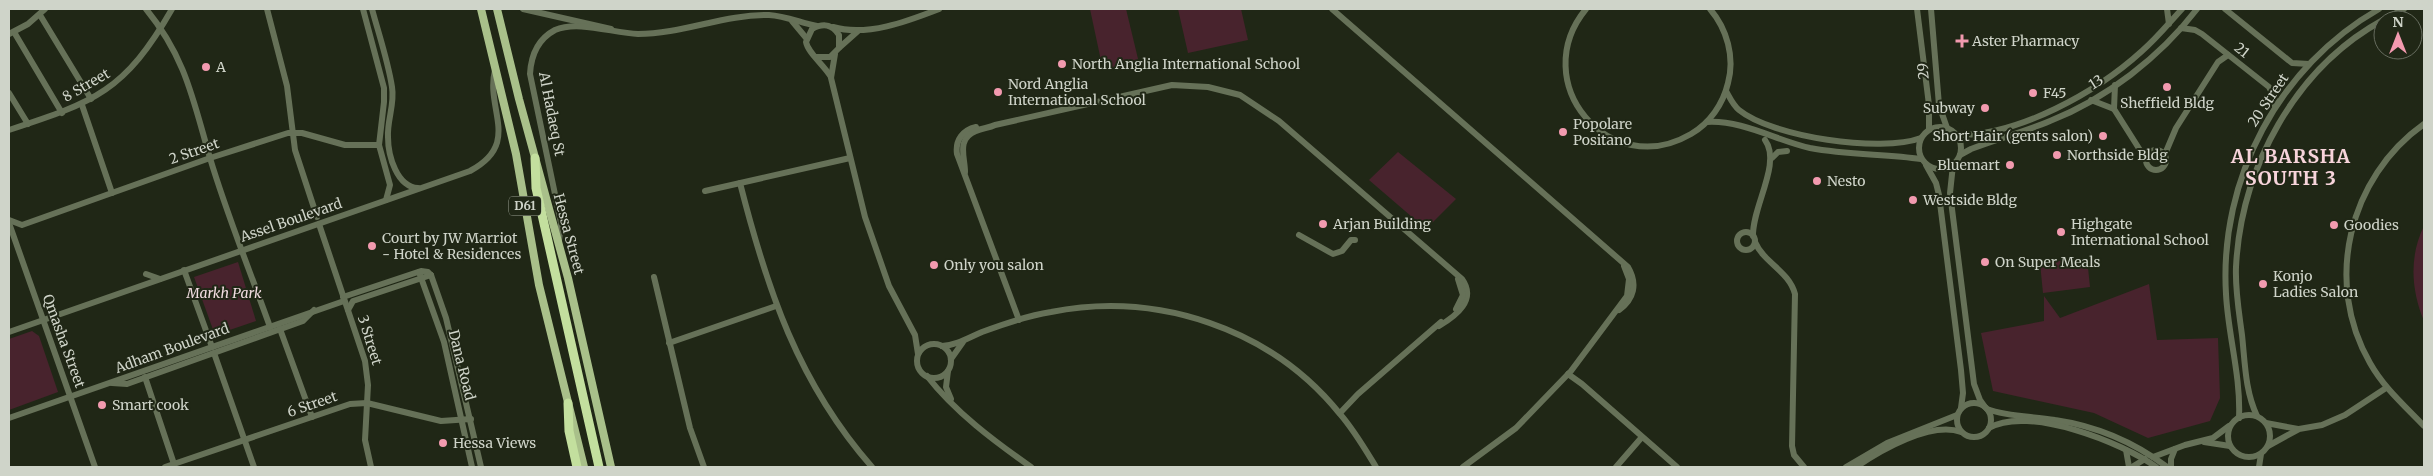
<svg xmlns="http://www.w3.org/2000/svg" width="2433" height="476" font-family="Merriweather,serif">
	<rect width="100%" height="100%" fill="#202716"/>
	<g fill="#48232d">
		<polygon points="1090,9 1126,9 1139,63 1103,70"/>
		<polygon points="1178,9 1241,9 1248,40 1188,53"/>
		<polygon points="1398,152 1456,199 1426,229 1369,180"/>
		<path d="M2424,226V321C2411,290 2409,256 2424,226Z"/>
		<polygon points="2087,258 2090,287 2043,293 2040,263"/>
		<polygon points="238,262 256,321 215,335 194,277"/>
		<polygon points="2149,284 2157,340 2218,338 2220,398 2210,421 2148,438 2094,413 1993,391 1981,333 2044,321 2044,296 2060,318"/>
		<polygon points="32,331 39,336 58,392 9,410 9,339"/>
	</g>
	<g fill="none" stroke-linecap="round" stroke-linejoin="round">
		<g stroke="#667158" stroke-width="6">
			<path d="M146,9C186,58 193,100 210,158C227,215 250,271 270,327"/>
			<polyline points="267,9 287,86 295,150 317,217"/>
			<polyline points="363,9 384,88 384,102 379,145 390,185 386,200"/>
			<path d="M372,9C379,35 388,61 392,87C395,104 387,120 388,137C388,156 397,187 418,188"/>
			<polyline points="523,9 611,29"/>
			<path d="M1332,9L1628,267C1638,284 1634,299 1619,310"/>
			<path d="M1586,9C1526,82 1609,182 1691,134C1710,123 1723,104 1728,83C1735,57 1727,29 1710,9"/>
			<polyline points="1917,9 1929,105 1929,129"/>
			<polyline points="1931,9 1939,105 1947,128"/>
			<polyline points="2167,9 2169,24"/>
			<polyline points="2225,9 2292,63 2309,64"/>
			<polyline points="40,15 91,99"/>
			<polyline points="2383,20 2404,9"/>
			<polyline points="792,21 807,39"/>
			<path d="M833,27C867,37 908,21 939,9"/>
			<polyline points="2181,28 2195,30 2202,34 2269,87 2275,99 2275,106"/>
			<polyline points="14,32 62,113"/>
			<polyline points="9,34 28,24 45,9"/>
			<polyline points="840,47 858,31"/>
			<polyline points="835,54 831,78 865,217 889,286 915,335 918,354"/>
			<path d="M817,57H830L839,48V35C832,24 823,23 812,29L806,42C808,53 824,65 831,77"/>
			<polyline points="2115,85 2114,109 2145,158"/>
			<path d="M1726,91C1730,98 1733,105 1739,110C1772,137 1881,153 1921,138"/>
			<polyline points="9,93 28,124"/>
			<polyline points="2091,100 2114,109"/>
			<polyline points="82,105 112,193"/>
			<path d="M1707,122C1743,120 1775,140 1810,148C1847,155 1884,154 1921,159"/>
			<path d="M2424,124C2349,177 2323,282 2370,363C2384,388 2405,406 2424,426"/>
			<circle cx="1940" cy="148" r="21"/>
			<path d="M976,127C963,130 955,140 957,154L1019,320"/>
			<path d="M9,130C95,102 125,91 172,9"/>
			<path d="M1957,135C2018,136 2097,92 2142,51C2157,38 2169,23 2182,9"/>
			<circle cx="2156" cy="160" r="10"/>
			<polyline points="2165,154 2176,128 2218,62 2228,55"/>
			<path d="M1960,155L1971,149C1997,139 2024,132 2050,121C2106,99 2160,57 2197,9"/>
			<polyline points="1772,158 1778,152 1787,151"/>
			<polyline points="1926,165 1936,183 1939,195 1961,370 1963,393 1961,408"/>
			<polyline points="1953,165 1950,193 1974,384 1980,400 1985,407"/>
			<path d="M965,172C965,157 956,139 976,131C982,128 989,128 995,125L1172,85L1208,87L1240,95L1279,121L1462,279C1477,300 1456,316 1439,326"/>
			<path d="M740,183C767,289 798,383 872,467"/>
			<polyline points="705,191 850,158"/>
			<polyline points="9,220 22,225 210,158 288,133 302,133 345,145 379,145"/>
			<polyline points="9,223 95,467"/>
			<polyline points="319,224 365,361 368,385 365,440 371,467"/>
			<circle cx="1746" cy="241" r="9"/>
			<polyline points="1299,235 1333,254 1342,251 1351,240 1355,240"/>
			<path d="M1753,236C1752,207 1782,163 1765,140"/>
			<path d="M559,241L561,223L530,74C531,56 538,39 555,30C578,20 613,33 638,34C682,34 725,14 769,15C786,16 801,23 817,26"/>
			<path d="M1755,242C1764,263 1789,271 1795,294L1792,446L1794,455L1804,467"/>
			<polyline points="184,270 212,347"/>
			<polyline points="419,272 444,342 472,467"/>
			<polyline points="146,274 160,279"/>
			<polyline points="431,275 446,318 481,467"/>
			<polyline points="654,277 690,428 704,467"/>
			<polyline points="343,297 421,271 428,272 431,275"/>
			<polyline points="1456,309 1463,295 1458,279"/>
			<polyline points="348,310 353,301 431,275"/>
			<polyline points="280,329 312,417"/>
			<path d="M9,332L470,171C522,143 485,110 495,70"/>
			<polyline points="669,343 776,306"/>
			<circle cx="934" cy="361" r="17"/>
			<path d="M942,346C957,345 968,338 982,332C1003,324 1027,316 1051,312C1157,291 1271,328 1340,414C1354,430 1365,449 1376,467"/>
			<polyline points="214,353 254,467"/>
			<polyline points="951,359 963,342"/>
			<polyline points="948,371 946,387 951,399"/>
			<polyline points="1568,374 1582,384 1677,467"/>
			<path d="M927,376C955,412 994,441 1031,467"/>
			<polyline points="145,377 174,464"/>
			<polyline points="112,383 127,384 303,321 314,310"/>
			<circle cx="1974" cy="420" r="17"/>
			<path d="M1987,409C2009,417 2032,416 2055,420C2096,426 2134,442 2167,467"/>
			<polyline points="1340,413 1358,394 1441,322"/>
			<circle cx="2249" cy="436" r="21"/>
			<path d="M2257,416C2245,391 2245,362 2242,335C2239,312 2235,290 2236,267C2241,168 2295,68 2383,20"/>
			<polyline points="9,418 344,301"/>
			<path d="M2239,418C2241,376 2228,335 2226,294C2219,179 2279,66 2379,9"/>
			<polyline points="2266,423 2298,429"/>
			<path d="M1989,428C2028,405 2123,443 2156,467"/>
			<polyline points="2204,442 2230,446"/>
			<polyline points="2268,446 2299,429 2322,425 2345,415 2386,388"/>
			<polyline points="2126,450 2129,467"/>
			<polyline points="2153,457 2185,445 2213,438 2229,426"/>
			<polyline points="165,467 350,404 367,403 441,421 471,419"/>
			<polyline points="1463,467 1516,428 1571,371 1627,296 1629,279 1624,266"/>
			<polyline points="1616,467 1642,437"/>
			<polyline points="1846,467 1887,443 1957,415"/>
			<path d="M1856,467C1881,450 1931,421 1961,432"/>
			<polyline points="2132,467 2145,459"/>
			<polyline points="2171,467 2171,459 2175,449"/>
			<polyline points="2259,467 2261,454"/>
		</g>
		<g stroke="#a9c08a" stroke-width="8">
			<polyline points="481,9 516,154 539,285 584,467"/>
			<polyline points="497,9 519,99 568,278 611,467"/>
		</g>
		<g stroke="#c3df9e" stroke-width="9">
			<polyline points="535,158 536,188 599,467"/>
			<polyline points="568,403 569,431 577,467"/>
		</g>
	</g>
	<g fill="#f29aaf" stroke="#202716" stroke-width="2">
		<path d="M1959.5 33.5h5v5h5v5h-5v5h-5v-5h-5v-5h5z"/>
		<circle cx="1062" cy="64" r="5"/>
		<circle cx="206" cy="67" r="5"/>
		<circle cx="2167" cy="87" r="5"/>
		<circle cx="998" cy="92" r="5"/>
		<circle cx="2033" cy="93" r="5"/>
		<circle cx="1985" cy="108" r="5"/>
		<circle cx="1563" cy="132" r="5"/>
		<circle cx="2103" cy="136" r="5"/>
		<circle cx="2057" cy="155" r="5"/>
		<circle cx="2010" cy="165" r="5"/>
		<circle cx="1817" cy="181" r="5"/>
		<circle cx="1913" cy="200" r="5"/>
		<circle cx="1323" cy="224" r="5"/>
		<circle cx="2334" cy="225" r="5"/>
		<circle cx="2061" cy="232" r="5"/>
		<circle cx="372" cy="246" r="5"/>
		<circle cx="1985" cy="262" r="5"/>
		<circle cx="934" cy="265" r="5"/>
		<circle cx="2263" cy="284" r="5"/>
		<circle cx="102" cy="405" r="5"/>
		<circle cx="443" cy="443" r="5"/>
	</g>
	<g text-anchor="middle" stroke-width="4" stroke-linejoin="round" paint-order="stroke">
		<rect fill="#202716" stroke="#9aa093" stroke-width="1" x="509" y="196.5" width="32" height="19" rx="4"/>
		<g font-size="12" font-weight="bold" fill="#cfd4c9">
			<text x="525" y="210">D61</text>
		</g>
		<g font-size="14" fill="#cfd4c9" stroke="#202716" text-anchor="start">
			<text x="1972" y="46">Aster Pharmacy</text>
			<text x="1072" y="69">North Anglia International School</text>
			<text x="216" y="72">A</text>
			<text x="1008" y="89">Nord Anglia<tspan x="1008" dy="16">International School</tspan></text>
			<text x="2043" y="98">F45</text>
			<text x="2167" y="108" text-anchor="middle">Sheffield Bldg</text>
			<text x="1975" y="113" text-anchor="end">Subway</text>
			<text x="1573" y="129">Popolare<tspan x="1573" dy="16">Positano</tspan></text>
			<text x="2093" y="141" text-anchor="end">Short Hair (gents salon)</text>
			<text x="2067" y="160">Northside Bldg</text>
			<text x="2000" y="170" text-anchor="end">Bluemart</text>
			<text x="1827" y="186">Nesto</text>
			<text x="1923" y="205">Westside Bldg</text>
			<text x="1333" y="229">Arjan Building</text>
			<text x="2071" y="229">Highgate<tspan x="2071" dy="16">International School</tspan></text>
			<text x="2344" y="230">Goodies</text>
			<text x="382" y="243">Court by JW Marriot<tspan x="382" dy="16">- Hotel &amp; Residences</tspan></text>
			<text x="1995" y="267">On Super Meals</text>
			<text x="944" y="270">Only you salon</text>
			<text x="2273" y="281">Konjo<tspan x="2273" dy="16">Ladies Salon</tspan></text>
			<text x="112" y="410">Smart cook</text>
			<text x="453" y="448">Hessa Views</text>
		</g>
		<g font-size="14" fill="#cfd4c9" stroke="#202716">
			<text transform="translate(2242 50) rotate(38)" y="5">21</text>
			<text transform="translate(1923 71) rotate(-96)" y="5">29</text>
			<text transform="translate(2096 82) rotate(-32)" y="5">13</text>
			<text transform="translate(86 85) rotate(-30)" y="5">8 Street</text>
			<text transform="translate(2268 100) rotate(-56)" y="5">20 Street</text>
			<text transform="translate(552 114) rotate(79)" y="5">Al Hadaeq St</text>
			<text transform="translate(194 151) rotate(-19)" y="5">2 Street</text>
			<text transform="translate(291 220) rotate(-19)" y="5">Assel Boulevard</text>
			<text transform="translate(569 234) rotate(75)" y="5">Hessa Street</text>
			<text transform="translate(370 340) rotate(73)" y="5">3 Street</text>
			<text transform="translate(64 341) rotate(70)" y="5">Qmasha Street</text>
			<text transform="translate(172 348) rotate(-20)" y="5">Adham Boulevard</text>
			<text transform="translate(462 365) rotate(76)" y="5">Dana Road</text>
			<text transform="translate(312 404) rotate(-19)" y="5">6 Street</text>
		</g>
		<g font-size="14" font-style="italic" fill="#f1dce0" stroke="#202716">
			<text x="224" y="298">Markh Park</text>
		</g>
		<g font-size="19" font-weight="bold" letter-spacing="1" fill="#f7d4db" stroke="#202716">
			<text x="2291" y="163">AL BARSHA<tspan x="2291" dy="22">SOUTH 3</tspan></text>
		</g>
	</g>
	<rect width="2433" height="476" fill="none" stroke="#cfd4c9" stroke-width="20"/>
	<g transform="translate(2398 35)"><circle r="24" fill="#202716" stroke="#666c5e"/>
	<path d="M0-4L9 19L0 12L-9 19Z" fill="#f29aaf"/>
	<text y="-8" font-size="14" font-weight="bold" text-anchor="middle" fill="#cfd4c9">N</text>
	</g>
</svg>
